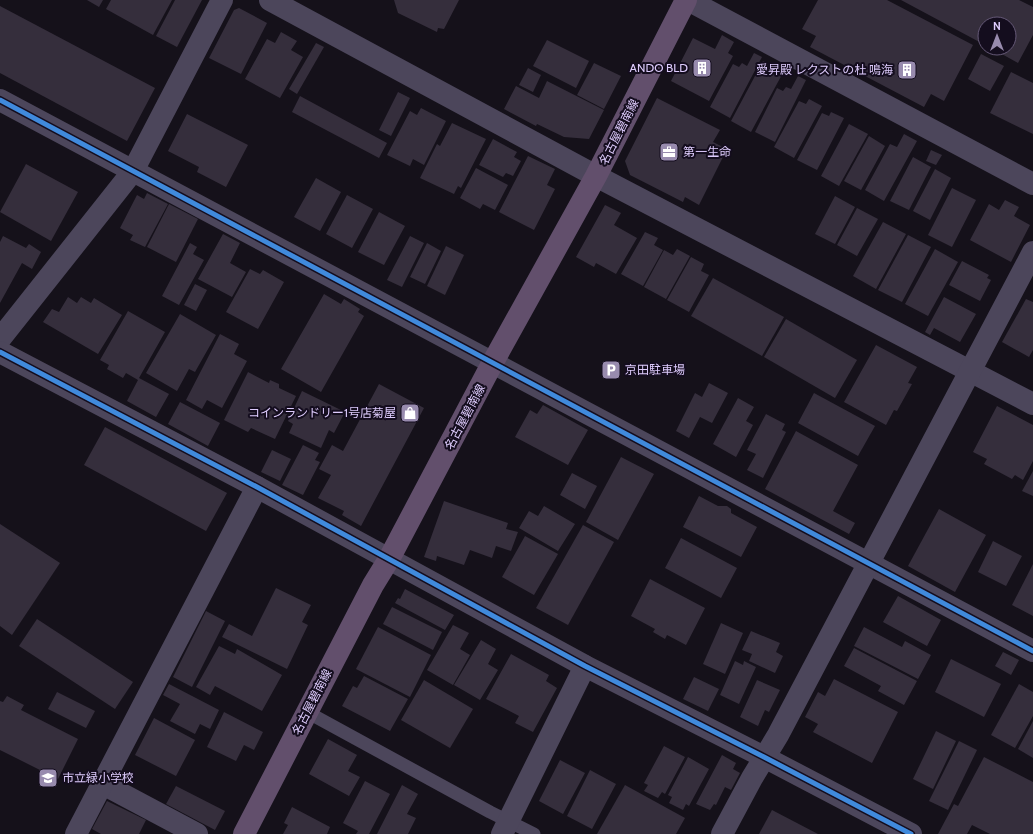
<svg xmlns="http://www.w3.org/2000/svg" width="1033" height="834" font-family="Cabin,'Noto Sans JP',sans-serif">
	<rect width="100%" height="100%" fill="#15111a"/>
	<g fill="#352e3c">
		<polygon points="87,0 103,0 99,7"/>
		<polygon points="111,0 172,0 153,35 106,9"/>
		<polygon points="175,0 202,0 177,47 156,36"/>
		<polygon points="394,0 459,0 444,29 438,28 437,32 398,13"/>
		<polygon points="818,0 887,0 973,45 944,101 931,94 924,107 810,47 816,36 802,29"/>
		<polygon points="901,0 1019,0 1033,7 1033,35 1018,63 991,48 1009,48 1009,24 985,24 985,45"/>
		<polygon points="0,6 155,88 127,141 0,73"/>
		<polygon points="239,8 267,23 241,74 209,58 234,10"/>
		<polygon points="281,32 297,41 291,50 303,57 280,98 245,79 267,39 275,43"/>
		<polygon points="722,35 734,42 728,53 733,56 709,101 671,81 693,38 715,49"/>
		<polygon points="547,40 589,61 576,88 533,66"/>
		<polygon points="316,43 324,47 297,94 289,89"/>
		<polygon points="754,53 762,57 730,118 710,107 733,64 739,67 742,63 747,66"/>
		<polygon points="981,54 1004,66 990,91 968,79"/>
		<polygon points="763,61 772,66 774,63 785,69 751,132 731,121"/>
		<polygon points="594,63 621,76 604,109 577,95"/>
		<polygon points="528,68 541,75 533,92 519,85"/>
		<polygon points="1011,72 1033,83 1033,134 990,113"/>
		<polygon points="798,76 806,80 775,142 755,132 777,88 783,91 786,87 791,89"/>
		<polygon points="547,81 604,110 589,139 564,137 537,124 536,126 504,109 516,86 539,98"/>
		<polygon points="398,92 410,98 391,136 379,130"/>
		<polygon points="300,96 387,143 379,158 292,112"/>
		<polygon points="657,98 720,130 713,142 727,149 699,205 685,197 683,202 630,175 625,161"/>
		<polygon points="809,99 822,106 794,158 774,147 799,101 806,104"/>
		<polygon points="421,108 446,121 424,165 413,159 410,166 387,155 410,111 417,115"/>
		<polygon points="831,112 844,118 817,170 797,160 822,113 829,116"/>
		<polygon points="187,114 248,145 226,187 197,172 199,167 168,151"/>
		<polygon points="452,123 486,139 461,188 458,186 454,194 420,178 437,144 440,146"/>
		<polygon points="849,124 868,134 839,186 821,176"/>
		<polygon points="904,134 917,141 884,201 865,190 890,144 897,147"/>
		<polygon points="869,136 885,146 861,190 844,181"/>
		<polygon points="493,139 517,152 514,157 521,161 513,176 506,173 503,177 479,165"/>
		<polygon points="931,150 942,155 936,165 926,161"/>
		<polygon points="528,156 555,169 547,185 555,189 534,230 499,212"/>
		<polygon points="913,157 931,167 909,210 890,201"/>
		<polygon points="26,164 78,192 51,241 0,212"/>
		<polygon points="476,168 508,185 495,210 483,204 480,209 460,198"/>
		<polygon points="935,169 951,178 930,220 913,211"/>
		<polygon points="316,178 341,192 320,231 294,217"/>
		<polygon points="952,188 976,200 952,247 928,235"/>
		<polygon points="147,193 168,204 145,247 130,240 133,235 120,228 137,195 144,199"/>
		<polygon points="347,195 373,209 352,248 326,234"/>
		<polygon points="835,196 855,207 835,244 815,234"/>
		<polygon points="1005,200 1019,207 1014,216 1030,225 1011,262 970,240 989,204 999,210"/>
		<polygon points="169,204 198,219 176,262 147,247"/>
		<polygon points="605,205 621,213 614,225 637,238 616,274 596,263 594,267 576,257"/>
		<polygon points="857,208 878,219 857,256 837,245"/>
		<polygon points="379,212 405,226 384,265 358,252"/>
		<polygon points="883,222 906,234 876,289 853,276"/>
		<polygon points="645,232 658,238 654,245 663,250 643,286 621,274"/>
		<polygon points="223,234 240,243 230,263 246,272 232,297 198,279"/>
		<polygon points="908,235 931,247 902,302 878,290"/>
		<polygon points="3,236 26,248 29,244 41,252 32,269 22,263 0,303 0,242"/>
		<polygon points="410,236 424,243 402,287 387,280"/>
		<polygon points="190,243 197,247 193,254 204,260 179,305 162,296"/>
		<polygon points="427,243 441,251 425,284 410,277"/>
		<polygon points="446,246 464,255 445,295 427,286"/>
		<polygon points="677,249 690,256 666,299 644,287 664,250 673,255"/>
		<polygon points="935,249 958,262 928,316 905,304"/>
		<polygon points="691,257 704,264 701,271 709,275 689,312 667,300"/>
		<polygon points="962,261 989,275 987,278 991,280 980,301 949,285"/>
		<polygon points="250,269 260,274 263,270 284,282 258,329 226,312"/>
		<polygon points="713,278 784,317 762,356 691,316"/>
		<polygon points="195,284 207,290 196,311 184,305"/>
		<polygon points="324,294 341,304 344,299 360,309 358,312 364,316 321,392 281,369"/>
		<polygon points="68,297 77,303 81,297 91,303 94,298 122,315 98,354 43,322 52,309 59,312"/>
		<polygon points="944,297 976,314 960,342 934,328 930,335 925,332"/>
		<polygon points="1026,299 1033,302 1033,350 1029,357 1002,342"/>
		<polygon points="128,311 165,332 139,378 169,394 156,417 127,401 138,380 126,373 123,378 107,369 109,365 100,360"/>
		<polygon points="180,314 216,335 195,372 189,369 177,391 146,373"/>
		<polygon points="786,319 857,360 835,398 764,357"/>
		<polygon points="220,334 239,344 234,354 247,361 222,408 207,400 202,409 186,400"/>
		<polygon points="876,345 917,367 908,383 912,384 897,411 894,410 886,425 844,402"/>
		<polygon points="248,372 269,383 270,380 279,384 279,388 296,396 275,439 251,428 248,432 224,420"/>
		<polygon points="709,383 728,393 712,423 700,417 689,438 676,431 695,393 702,397"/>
		<polygon points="379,384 424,408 361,526 342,515 344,511 318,498 331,475 319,469 332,445 343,451"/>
		<polygon points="302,391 345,412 334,433 329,430 321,448 289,433 293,424 288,421"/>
		<polygon points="814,393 875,426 858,456 798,423"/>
		<polygon points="738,398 754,407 746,421 753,425 736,457 713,444"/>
		<polygon points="180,402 220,423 208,446 168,424"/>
		<polygon points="543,405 588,430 568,465 515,437 530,410 537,414"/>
		<polygon points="997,406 1033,425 1033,461 1023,480 1015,475 1012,479 984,464 987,459 973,452"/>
		<polygon points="766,414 785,424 782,430 786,432 763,478 747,470 756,454 747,450"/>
		<polygon points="105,427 227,493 206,531 84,465"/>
		<polygon points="796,431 858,465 833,511 855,523 849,534 765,489"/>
		<polygon points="303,445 319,453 315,460 320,462 303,495 282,485"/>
		<polygon points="272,450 291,459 280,481 261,472"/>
		<polygon points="621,457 654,474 618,540 586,522"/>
		<polygon points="1033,471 1033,496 1022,491"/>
		<polygon points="572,473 597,486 585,509 560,495"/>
		<polygon points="699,496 718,506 727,506 731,509 731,513 757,527 741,557 683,527"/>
		<polygon points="444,501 508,523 506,529 518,532 511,551 496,546 492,558 470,550 464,565 437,556 436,561 424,557"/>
		<polygon points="544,506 575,524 558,551 519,528 529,511 538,516"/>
		<polygon points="939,509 986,535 955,592 908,566"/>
		<polygon points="0,524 60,563 12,635 0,626"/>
		<polygon points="583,525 614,542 568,625 536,608"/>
		<polygon points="525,536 558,554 534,595 502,577"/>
		<polygon points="681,538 737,568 721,598 665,568"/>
		<polygon points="993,541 1022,556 1006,586 978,572"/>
		<polygon points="1033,564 1033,616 1012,605"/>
		<polygon points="650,579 705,608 686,645 667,635 665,639 653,632 655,629 631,616"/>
		<polygon points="276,588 311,605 302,622 308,625 287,669 222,637 229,624 252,636"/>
		<polygon points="405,589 454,615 445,630 395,603 398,598 400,599"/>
		<polygon points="898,596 941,620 927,646 883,622"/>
		<polygon points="392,607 442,632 433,650 383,624"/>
		<polygon points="206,611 225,621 192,687 173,677"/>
		<polygon points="37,619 133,682 115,709 19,646"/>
		<polygon points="721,623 743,633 725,674 703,664"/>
		<polygon points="453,625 469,633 460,649 470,655 453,685 427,670"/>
		<polygon points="378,627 431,655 410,697 356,669"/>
		<polygon points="864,627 902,647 905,641 931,655 918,679 854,646"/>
		<polygon points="751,631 780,643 776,652 783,656 775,673 749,661 752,654 742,650"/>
		<polygon points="481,640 496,649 488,664 498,670 480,700 454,685"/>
		<polygon points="219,646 235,654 237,649 282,675 262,711 215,686 210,695 196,687"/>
		<polygon points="854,648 917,681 904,705 878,691 881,686 844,666"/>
		<polygon points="1003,652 1019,660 1011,675 995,666"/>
		<polygon points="511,654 549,675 546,681 557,688 533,732 515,723 519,716 486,699"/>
		<polygon points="951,659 1001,684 984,717 935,692"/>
		<polygon points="735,661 743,665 744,661 756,667 739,704 720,695"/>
		<polygon points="364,676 408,699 390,731 342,706 353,686 357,688"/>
		<polygon points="694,677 719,689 708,711 683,699"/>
		<polygon points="834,679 898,712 872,763 813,732 818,724 805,717 818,692 825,696"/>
		<polygon points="424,680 473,709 450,748 401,720"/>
		<polygon points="757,680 780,690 769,712 765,710 758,726 740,717"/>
		<polygon points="169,684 219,710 210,729 200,724 195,734 170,721 180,704 163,695"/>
		<polygon points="1019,684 1033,692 1033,716 1015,748 991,735"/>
		<polygon points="57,692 95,711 86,728 48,709"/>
		<polygon points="7,696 24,705 21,710 78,739 58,779 0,750 0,701 3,702"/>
		<polygon points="224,712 263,732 254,750 244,745 236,761 207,747"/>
		<polygon points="154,718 195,740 176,776 135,755"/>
		<polygon points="1033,721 1033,758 1018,749"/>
		<polygon points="936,731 956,741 933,789 913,779"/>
		<polygon points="328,739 357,755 348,771 360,777 349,796 309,774"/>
		<polygon points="959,741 977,750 948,810 929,801"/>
		<polygon points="664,746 685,757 665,794 662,792 658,798 644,791 648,785 644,783"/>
		<polygon points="722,755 736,763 733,769 740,773 731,790 725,787 716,805 714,804 710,810 696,804"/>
		<polygon points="688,757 709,769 689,806 686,804 683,810 669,803 672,797 668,795"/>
		<polygon points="984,757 1033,782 1033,834 990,834 972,825 967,834 938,834 954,804 958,806"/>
		<polygon points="560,760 585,773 563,814 539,801"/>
		<polygon points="590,770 616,784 592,829 567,816"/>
		<polygon points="365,781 390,794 369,834 356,834 358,831 343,823"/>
		<polygon points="402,785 418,794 407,814 416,818 408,834 377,834"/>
		<polygon points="625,785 685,818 676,834 597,834"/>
		<polygon points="176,786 225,811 215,830 166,804"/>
		<polygon points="107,801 146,820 139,834 101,834 92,829"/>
		<polygon points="292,807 330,827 327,834 283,834 288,825 284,823"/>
		<polygon points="772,810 818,834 759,834"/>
	</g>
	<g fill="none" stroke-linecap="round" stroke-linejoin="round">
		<polyline stroke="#4c465b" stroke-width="13" points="307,712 490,812 534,834"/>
		<g stroke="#4c465b" stroke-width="22">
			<polyline points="270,0 596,176 1033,404"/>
			<polyline points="688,0 1033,184"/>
			<polyline points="0,100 1033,651"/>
			<polyline points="0,339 133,171 222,0"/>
			<polyline points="0,352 257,487 585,666 764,757 911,834"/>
			<polyline points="103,784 197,834"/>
			<polyline points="76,834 257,487"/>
			<polyline points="502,834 585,666"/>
			<polyline points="722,834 752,778 778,735 1033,252"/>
		</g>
		<polyline stroke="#624f6c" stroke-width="22" points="244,834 373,585 389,559 493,362 596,176 686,0"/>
		<g stroke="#140d1e" stroke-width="8">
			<g id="cycleway">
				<polyline points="0,100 1033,651"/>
				<polyline points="0,352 257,487 585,666 764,757 911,834"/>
			</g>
		</g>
		<use href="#cycleway" stroke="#408adc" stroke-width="5"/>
	</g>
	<defs>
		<g id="building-square" transform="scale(1)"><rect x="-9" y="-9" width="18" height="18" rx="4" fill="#988bae" stroke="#140d1e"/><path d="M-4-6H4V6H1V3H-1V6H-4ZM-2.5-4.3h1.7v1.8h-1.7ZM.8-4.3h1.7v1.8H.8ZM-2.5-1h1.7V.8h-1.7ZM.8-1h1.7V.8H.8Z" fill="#fff"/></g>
		<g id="office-square" transform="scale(1)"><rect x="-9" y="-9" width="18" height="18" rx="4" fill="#988bae" stroke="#140d1e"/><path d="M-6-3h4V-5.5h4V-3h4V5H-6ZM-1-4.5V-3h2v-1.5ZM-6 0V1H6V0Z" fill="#fff"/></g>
		<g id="parking-square" transform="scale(1)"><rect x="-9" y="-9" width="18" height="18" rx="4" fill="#988bae" stroke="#140d1e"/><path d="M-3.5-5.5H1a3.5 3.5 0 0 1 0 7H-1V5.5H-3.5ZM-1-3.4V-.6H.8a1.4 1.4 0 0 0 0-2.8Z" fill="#fff"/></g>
		<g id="shop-square" transform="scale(1)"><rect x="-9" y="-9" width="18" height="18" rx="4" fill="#988bae" stroke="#140d1e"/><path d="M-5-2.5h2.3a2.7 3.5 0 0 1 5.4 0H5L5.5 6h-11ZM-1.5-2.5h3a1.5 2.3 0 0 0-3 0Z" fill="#fff"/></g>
		<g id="school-square" transform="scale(1)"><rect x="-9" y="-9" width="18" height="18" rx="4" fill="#988bae" stroke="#140d1e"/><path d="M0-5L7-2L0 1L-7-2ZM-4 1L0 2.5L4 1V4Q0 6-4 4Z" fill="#fff"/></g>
	</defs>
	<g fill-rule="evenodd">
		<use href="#building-square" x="702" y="68"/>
		<use href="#building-square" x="907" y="70"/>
		<use href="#office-square" x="669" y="152"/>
		<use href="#parking-square" x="611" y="370"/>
		<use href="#shop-square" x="410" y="413"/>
		<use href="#school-square" x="48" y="778"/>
	</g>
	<g text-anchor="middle" stroke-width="4" stroke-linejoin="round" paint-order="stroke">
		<g font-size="12" fill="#deccfd" stroke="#140d1e" text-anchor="end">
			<text x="688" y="72">ANDO BLD</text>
			<text x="893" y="74">愛昇殿 レクストの杜 鳴海</text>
			<text x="683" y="156" text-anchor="start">第一生命</text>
			<text x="625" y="374" text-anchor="start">京田駐車場</text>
			<text x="396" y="417">コインランドリー1号店菊屋</text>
			<text x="62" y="782" text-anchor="start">市立緑小学校</text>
		</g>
		<g font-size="12" fill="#deccfd" stroke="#140d1e">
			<text transform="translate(619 132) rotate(-63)" y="4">名古屋碧南線</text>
			<text transform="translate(465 417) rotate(-62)" y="4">名古屋碧南線</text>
			<text transform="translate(312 702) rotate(-63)" y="4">名古屋碧南線</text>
		</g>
	</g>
	<g transform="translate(997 36)"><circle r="19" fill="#140d1e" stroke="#655977"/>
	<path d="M0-3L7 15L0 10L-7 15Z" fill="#988bae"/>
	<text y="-6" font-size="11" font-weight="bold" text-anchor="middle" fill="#deccfd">N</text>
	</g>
</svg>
